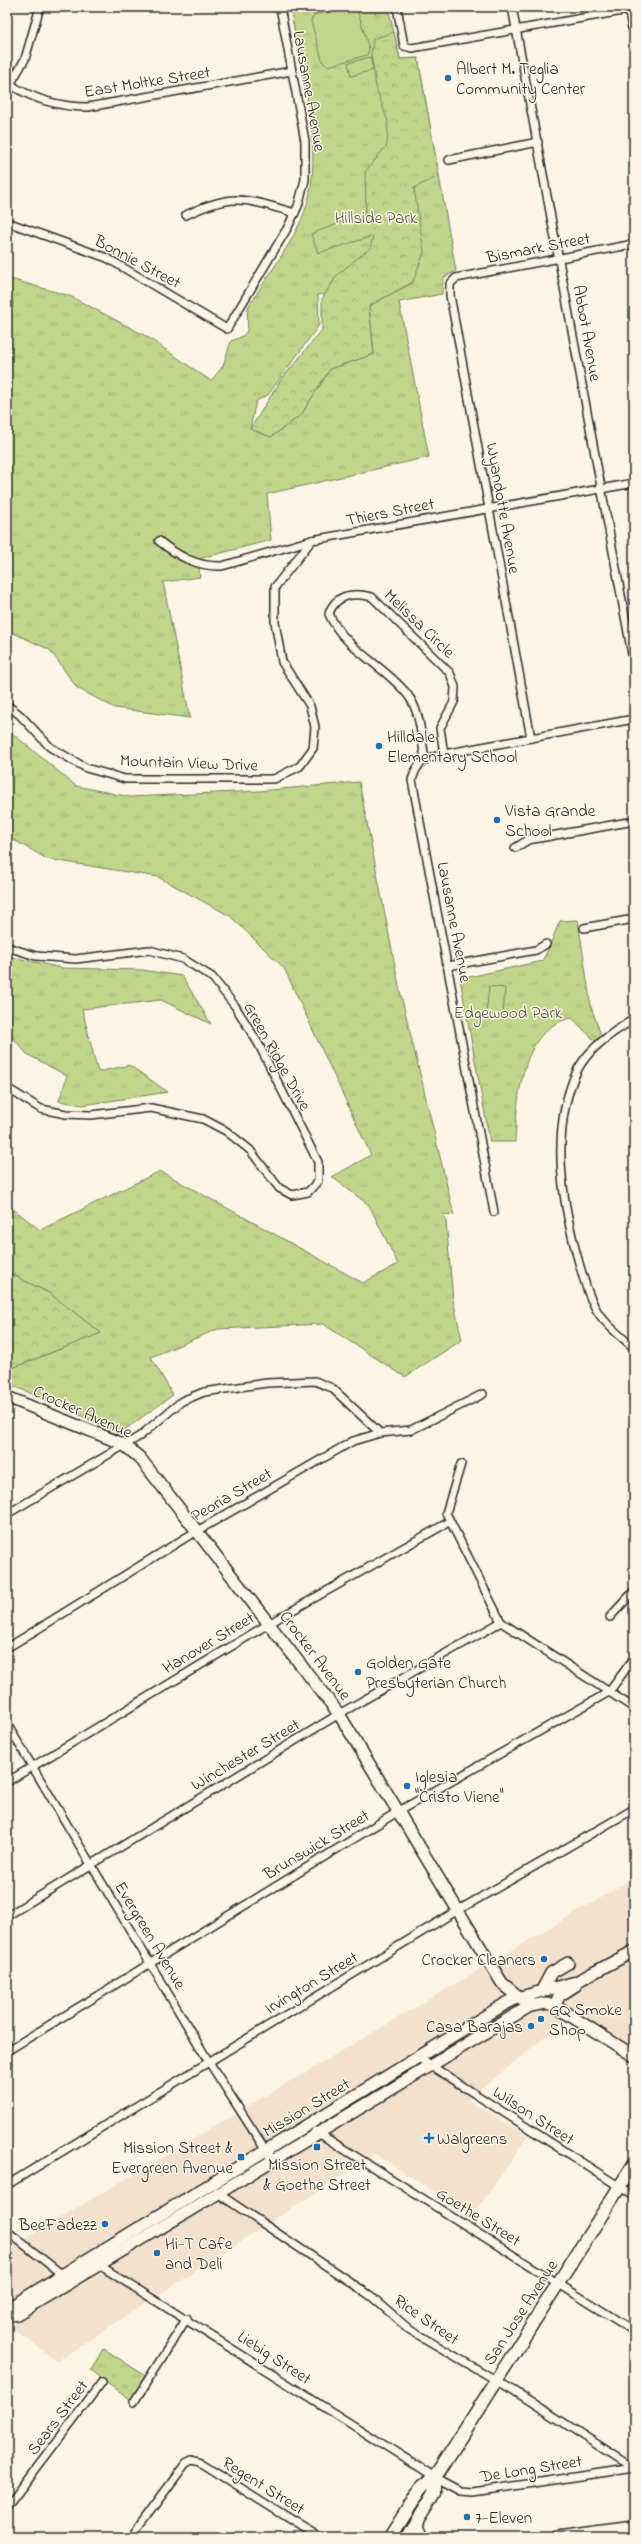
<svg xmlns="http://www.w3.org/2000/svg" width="641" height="2544" font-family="'Indie Flower',sans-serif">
	<defs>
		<pattern id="grass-tufts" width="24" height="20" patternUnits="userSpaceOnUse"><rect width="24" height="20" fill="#c1d68c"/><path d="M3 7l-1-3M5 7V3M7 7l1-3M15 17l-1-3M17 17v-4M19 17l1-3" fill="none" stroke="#a6b879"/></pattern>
		<pattern id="forest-crowns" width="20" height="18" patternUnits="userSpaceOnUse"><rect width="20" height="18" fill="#c1d68c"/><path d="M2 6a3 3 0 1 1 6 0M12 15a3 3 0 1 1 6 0" fill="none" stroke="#a6b879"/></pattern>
	</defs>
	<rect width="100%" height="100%" fill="#fcf5e5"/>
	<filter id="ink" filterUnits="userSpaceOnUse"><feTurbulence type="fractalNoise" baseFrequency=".025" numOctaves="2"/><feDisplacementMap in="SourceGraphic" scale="8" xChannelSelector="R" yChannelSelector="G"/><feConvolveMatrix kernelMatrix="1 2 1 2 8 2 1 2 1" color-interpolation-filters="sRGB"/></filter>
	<g filter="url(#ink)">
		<polygon fill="#f4e1cd" points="634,1878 634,2048 578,2014 562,2023 468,2100 528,2136 473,2216 375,2154 57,2361 13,2329 7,2333 7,2249"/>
		<g fill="url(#grass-tufts)" stroke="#76805c" fill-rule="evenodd">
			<path d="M290,7H388L400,59L418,58L456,271L443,278L442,294L399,302L429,457L267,494L271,540L198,559L200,577L163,582L190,718L115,708L77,688L50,650L7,630V278L70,296L146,336L211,381L223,366L231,341C255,333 245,327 248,308C249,304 254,299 256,295C273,268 295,239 306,208C325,151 300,67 290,7ZM412,283L369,306L374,354L330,369L301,415L271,437L250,429L256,401L268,395L319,325L318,295Z"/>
			<polygon points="7,729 76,786 130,797 259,791 359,782 400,991 454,1215 443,1214 446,1221 453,1300 462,1340 405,1377 323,1324 218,1329 151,1357 173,1395 120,1433 7,1383 7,1370 101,1333 49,1293 7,1272 7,1204 40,1230 160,1171 363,1283 398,1264 369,1205 332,1177 371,1155 284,968 230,916 158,877 47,859 7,836"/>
			<path d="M578,920L591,1007L601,1035L596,1042L572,1018C520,1027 517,1101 515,1142H490L460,979L542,961C550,948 553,935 560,921Z"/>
			<polygon points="7,956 62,968 142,970 182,976 211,1024 161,1000 82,1009 98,1072 129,1065 168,1092 83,1105 59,1101 67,1076 27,1054 7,1031"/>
			<polygon points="104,2349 149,2378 134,2402 91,2370"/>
		</g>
		<g fill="url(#forest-crowns)" stroke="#76805c">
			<polygon points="394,32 400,59 418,58 439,176 414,188 424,252 413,282 369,306 374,354 330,369 301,415 271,437 250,429 281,380 322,330 322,299 337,275 370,248 373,236 318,253 311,234 364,214 366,209 365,172 387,145 388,122 376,87 371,54 373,39"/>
			<polygon points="7,1272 49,1293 101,1333 7,1370"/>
		</g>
		<g fill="#c1d68c" stroke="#76805c">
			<polygon points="343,7 357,8 369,49 367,55 329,66 323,63 311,21 314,15"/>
			<polygon points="370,57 373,70 351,76 348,63"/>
			<polygon points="489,986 505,988 503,1016 486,1014"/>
		</g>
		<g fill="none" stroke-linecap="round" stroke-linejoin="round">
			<g stroke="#2b2b2b" stroke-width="10">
				<g id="street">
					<polyline points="397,7 404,46 412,48 634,9"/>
					<polyline points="512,7 634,665"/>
					<path d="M11,85C35,100 59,107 88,107L292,71"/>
					<polyline points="7,90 25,59 40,7"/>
					<polyline points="449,160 538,142"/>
					<path d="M186,215C234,192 246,199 295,213"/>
					<polyline points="7,222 107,258 227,329 288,227 298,206 305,180 305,141 280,7"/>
					<path d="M159,541C178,556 197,567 222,566L312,540L634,483"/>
					<polyline points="7,705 20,715 50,747 86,768 125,779 274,779 300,766 313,748 315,727 310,706 282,662 275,622 275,587 312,540"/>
					<polyline points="531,738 450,295 450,284 456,278 634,244"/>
					<path d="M425,759C421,738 421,711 407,694C384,665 344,649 329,614C335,594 355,592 372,597L450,673L455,687L454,702L440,728L444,754"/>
					<polyline points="515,848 528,840 634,821"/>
					<polyline points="584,928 634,919"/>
					<polyline points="7,947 36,956 76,959 149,950 183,959 212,977 235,1006 258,1043 318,1162 318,1181 308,1192 292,1195 279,1188 250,1150 226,1131 203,1119 151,1108 91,1115 66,1114 41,1109 7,1088"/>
					<polyline points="448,966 536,950 546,944"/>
					<path d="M634,1019C613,1032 590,1047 578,1069C549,1128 562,1203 579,1263C584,1280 589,1299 599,1314C608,1327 622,1337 634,1348"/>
					<path d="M494,1212L412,780C418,760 425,759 444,754L634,719"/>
					<polyline points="461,1464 446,1513 501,1622 634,1708"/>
					<polyline points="7,1514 140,1436 182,1401 204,1392 267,1383 315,1381 332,1388 380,1433"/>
					<polyline points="610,1617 634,1591"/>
					<polyline points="7,1648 185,1538 353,1441 380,1433 411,1430 483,1394"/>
					<polyline points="7,1724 209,2062 272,2160"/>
					<polyline points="7,1782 270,1623 449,1522"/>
					<polyline points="7,1916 339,1714 501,1622"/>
					<polyline points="7,2051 399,1811 609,1692 634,1658"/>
					<polyline points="419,2058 634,2196"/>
					<polyline points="315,2131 634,2331"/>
					<polyline points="7,2185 448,1916 634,1809"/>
					<polyline points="216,2192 371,2296 410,2330 513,2390 634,2468"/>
					<polyline points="7,2231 64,2276"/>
					<polyline points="99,2265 435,2477 461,2491 474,2492 634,2468"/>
					<polyline points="134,2402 187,2318"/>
					<polyline points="7,2507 102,2382"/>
					<polyline points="131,2537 186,2463 192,2460 199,2462 319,2537"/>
				</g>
			</g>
			<g stroke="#2b2b2b" stroke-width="14">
				<g id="secondary">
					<polyline points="630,7 634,28"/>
					<polyline points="7,1397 123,1444 140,1458 339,1714 502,1983 530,2006"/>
					<polyline points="542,1990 551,1973 568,1963"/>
					<polyline points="555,2005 559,1996 576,1985"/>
					<polyline points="8,2315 12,2306 62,2275 505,2004 517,1998 576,1982 634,1951"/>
					<polyline points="7,2316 17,2314 530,2006 547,2003 555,2006 634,2056"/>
					<polyline points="556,2537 634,2527"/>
				</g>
			</g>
			<g stroke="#2b2b2b" stroke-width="15">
				<g id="primary">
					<polyline points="415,2525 421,2537"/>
					<polyline points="390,2537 423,2485 435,2477 634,2164"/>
					<polyline points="407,2537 435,2492 435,2477"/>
				</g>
			</g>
			<use href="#street" stroke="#fcf5e5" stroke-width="7"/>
			<use href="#secondary" stroke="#fcf5e5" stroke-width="11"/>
			<use href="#primary" stroke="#fcf5e5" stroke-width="12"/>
			<polyline stroke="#2b2b2b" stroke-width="3" stroke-dasharray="6 3" stroke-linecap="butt" points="615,2537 634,2535"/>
		</g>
	</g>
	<g fill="#1f6fb2" stroke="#fcf5e5" stroke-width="1.5">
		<circle cx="448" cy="78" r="4"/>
		<circle cx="379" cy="746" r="4"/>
		<circle cx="497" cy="820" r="4"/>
		<circle cx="358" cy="1672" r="4"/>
		<circle cx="407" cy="1786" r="4"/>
		<circle cx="544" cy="1959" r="4"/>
		<circle cx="541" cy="2019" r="4"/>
		<circle cx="531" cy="2026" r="4"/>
		<path d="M427 2132h4v4h4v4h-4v4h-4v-4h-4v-4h4z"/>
		<rect x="313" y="2143" width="8" height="8" rx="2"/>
		<rect x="237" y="2153" width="8" height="8" rx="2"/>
		<circle cx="105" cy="2224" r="4"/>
		<circle cx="157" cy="2253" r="4"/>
		<circle cx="467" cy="2517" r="4"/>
	</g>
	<g text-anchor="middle" stroke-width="3" stroke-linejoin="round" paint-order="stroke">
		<g font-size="17" fill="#2b2b2b" stroke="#fcf5e5" text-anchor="start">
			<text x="456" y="74">Albert M. Teglia<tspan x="456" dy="20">Community Center</tspan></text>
			<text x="387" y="742">Hilldale<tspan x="387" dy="20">Elementary School</tspan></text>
			<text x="505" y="816">Vista Grande<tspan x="505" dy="20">School</tspan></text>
			<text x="366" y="1668">Golden Gate<tspan x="366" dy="20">Presbyterian Church</tspan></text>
			<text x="415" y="1782">Iglesia<tspan x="415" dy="20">"Cristo Viene"</tspan></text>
			<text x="536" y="1965" text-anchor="end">Crocker Cleaners</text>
			<text x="549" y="2015">GQ Smoke<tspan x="549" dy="20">Shop</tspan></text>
			<text x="523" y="2032" text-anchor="end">Casa Barajas</text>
			<text x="437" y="2144">Walgreens</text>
			<text x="233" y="2153" text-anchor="end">Mission Street &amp;<tspan x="233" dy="20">Evergreen Avenue</tspan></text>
			<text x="317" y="2170" text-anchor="middle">Mission Street<tspan x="317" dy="20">&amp; Goethe Street</tspan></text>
			<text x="97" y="2230" text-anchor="end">BeeFadezz</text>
			<text x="165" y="2249">Hi-T Cafe<tspan x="165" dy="20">and Deli</tspan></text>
			<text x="475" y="2523">7-Eleven</text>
		</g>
		<g font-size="17" fill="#2b2b2b" stroke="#fcf5e5">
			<text transform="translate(147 81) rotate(-9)" y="6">East Moltke Street</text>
			<text transform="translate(310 91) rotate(80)" y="6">Lausanne Avenue</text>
			<text transform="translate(538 247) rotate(-11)" y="6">Bismark Street</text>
			<text transform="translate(138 261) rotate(28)" y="6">Bonnie Street</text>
			<text transform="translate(588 333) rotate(80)" y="6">Abbot Avenue</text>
			<text transform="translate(504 508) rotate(80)" y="6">Wyandotte Avenue</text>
			<text transform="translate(390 511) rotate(-11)" y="6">Thiers Street</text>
			<text transform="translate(420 623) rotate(44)" y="6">Melissa Circle</text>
			<text transform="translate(189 762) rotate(2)" y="6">Mountain View Drive</text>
			<text transform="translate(455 922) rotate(79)" y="6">Lausanne Avenue</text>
			<text transform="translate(278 1056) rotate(61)" y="6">Green Ridge Drive</text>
			<text transform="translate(83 1411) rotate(24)" y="6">Crocker Avenue</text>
			<text transform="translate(231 1494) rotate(-30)" y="6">Peoria Street</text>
			<text transform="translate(208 1642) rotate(-31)" y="6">Hanover Street</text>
			<text transform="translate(316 1655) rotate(53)" y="6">Crocker Avenue</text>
			<text transform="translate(245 1754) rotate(-31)" y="6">Winchester Street</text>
			<text transform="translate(316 1844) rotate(-31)" y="6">Brunswick Street</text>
			<text transform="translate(151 1935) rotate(59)" y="6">Evergreen Avenue</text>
			<text transform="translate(311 1982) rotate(-31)" y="6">Irvington Street</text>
			<text transform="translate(306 2107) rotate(-31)" y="6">Mission Street</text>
			<text transform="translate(534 2115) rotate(33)" y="6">Wilson Street</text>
			<text transform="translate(479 2216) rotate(32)" y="6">Goethe Street</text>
			<text transform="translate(520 2312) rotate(-57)" y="6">San Jose Avenue</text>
			<text transform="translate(427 2319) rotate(35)" y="6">Rice Street</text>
			<text transform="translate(275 2357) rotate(33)" y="6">Liebig Street</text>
			<text transform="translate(57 2417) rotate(-53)" y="6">Sears Street</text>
			<text transform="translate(531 2468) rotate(-9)" y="6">De Long Street</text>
			<text transform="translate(264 2485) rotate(32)" y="6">Regent Street</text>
		</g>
		<g font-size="17" fill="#505643" stroke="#fcf5e5">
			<text x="376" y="223">Hillside Park</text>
			<text x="508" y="1018">Edgewood Park</text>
		</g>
	</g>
	<rect width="641" height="2544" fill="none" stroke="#fcf5e5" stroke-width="24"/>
	<rect x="12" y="12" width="617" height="2520" fill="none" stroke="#2b2b2b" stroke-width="1.5" filter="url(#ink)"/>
</svg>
